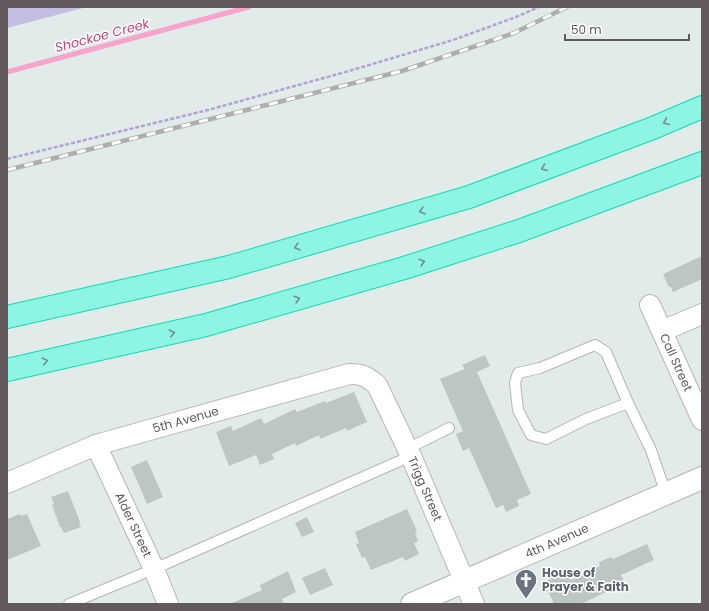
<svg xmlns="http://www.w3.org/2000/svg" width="709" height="611" font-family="Poppins,sans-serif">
	<rect width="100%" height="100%" fill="#e1ebea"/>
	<polygon fill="#c2bee2" points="7,7 87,7 7,28"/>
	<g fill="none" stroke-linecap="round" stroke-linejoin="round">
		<polyline stroke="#f8a3cb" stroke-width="5" points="7,72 249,7"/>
	</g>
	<g fill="#bdc6c5">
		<polygon points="702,256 702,279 673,292 671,287 669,287 663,274"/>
		<polygon points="485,355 490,366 477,372 531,494 517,500 519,506 506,512 503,505 496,508 469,448 463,451 456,434 463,431 440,379 465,369 462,365"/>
		<polygon points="354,392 367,422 347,431 346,428 320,439 319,435 296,446 295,443 272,454 274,459 260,465 256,455 229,466 216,432 231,426 233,431 261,418 264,424 295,409 297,412 325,401 326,403"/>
		<polygon points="147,460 163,497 147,504 131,467"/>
		<polygon points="68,491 80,522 79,522 81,527 64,533 61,527 60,527 52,505 54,504 51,497"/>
		<polygon points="407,509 417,531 415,533 418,541 414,543 419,554 405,561 403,557 371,570 365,557 362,558 356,544 359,543 355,532"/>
		<polygon points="20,514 21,516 27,514 41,546 7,560 7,519"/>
		<polygon points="307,517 314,532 302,537 295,523"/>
		<polygon points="647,544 654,560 621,575 625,583 581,604 554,604 544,582 567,571 571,580 600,566 599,562 611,557 613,559"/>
		<polygon points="325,568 333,585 310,595 302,578"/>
		<polygon points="288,571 296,592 282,599 284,604 230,604 262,590 260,585"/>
	</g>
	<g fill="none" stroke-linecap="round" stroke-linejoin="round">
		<g stroke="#bbb3b6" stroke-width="12">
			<g id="service">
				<polyline points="628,403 606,352 595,345 540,368 518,373 515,383 518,410 531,435 546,439 586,419 628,403 651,450 666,494"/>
				<polyline points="407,449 449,428"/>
				<polyline points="69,604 154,569 411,456"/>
			</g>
		</g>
		<g stroke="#bbb3b6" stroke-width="22">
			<g id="minor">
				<path id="s1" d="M650,305L702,420"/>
				<polyline points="662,331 702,314"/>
				<path id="s2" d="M96,445L154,569L168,604"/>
				<path id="s3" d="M7,483L96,445L349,374C363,374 366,376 377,385L411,456L474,604"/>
			</g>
		</g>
		<g stroke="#bab2b5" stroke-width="24">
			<g id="secondary">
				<path id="s4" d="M412,604L702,478"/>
			</g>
		</g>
		<g stroke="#10dcb0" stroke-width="24">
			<g id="motorway">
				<polyline points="7,317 229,267 469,197 653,128 702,107"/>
				<polyline points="7,370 206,325 404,268 519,231 702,163"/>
			</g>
		</g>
		<polyline stroke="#b4a2d2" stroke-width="2.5" stroke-dasharray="4 2" stroke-linecap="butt" points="7,159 208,110 349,71 453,40 516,17 539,7"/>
		<use href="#service" stroke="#fff" stroke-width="10"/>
		<use href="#minor" stroke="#fff" stroke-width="20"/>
		<use href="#secondary" stroke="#fff" stroke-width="22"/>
		<use href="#motorway" stroke="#8ef5e5" stroke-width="22"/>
		<g stroke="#afadae" stroke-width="4.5">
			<polyline id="rail" points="7,170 402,71 514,33 567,7"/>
		</g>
		<use href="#rail" stroke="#fff" stroke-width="3" stroke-dasharray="9" stroke-linecap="butt"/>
	</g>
	<defs><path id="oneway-chevron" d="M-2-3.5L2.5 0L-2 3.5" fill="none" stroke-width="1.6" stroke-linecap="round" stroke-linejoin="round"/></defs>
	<g stroke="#71908c">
		<use href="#oneway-chevron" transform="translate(666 122) rotate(158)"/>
		<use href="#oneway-chevron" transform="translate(544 168) rotate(159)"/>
		<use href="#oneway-chevron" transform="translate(422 211) rotate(164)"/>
		<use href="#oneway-chevron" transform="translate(297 247) rotate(164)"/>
		<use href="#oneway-chevron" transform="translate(422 262) rotate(-18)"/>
		<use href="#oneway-chevron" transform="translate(297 299) rotate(-16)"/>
		<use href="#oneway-chevron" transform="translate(172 333) rotate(-13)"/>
		<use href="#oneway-chevron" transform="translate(45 361) rotate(-13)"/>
	</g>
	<defs>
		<g id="church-pin" transform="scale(1.15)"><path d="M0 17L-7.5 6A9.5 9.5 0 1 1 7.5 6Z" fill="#6b7280" stroke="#fff"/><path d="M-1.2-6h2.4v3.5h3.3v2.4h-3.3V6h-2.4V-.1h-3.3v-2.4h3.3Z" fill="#fff"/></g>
	</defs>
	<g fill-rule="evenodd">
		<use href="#church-pin" x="526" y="580"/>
	</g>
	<g text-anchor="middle" stroke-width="3" stroke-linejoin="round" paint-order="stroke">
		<g font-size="12" fill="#61595c" stroke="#fff">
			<text dy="4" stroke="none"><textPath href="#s1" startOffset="63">Call Street</textPath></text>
			<text dy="4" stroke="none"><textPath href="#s3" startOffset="190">5th Avenue</textPath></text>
			<text dy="4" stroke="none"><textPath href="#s3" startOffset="505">Trigg Street</textPath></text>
			<text dy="4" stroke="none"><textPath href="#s2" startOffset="88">Alder Street</textPath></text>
			<text dy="4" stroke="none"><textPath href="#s4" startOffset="158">4th Avenue</textPath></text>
		</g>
		<g font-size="12" font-weight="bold" fill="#5b616d" stroke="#fff" text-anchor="start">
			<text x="542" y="577">House of<tspan x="542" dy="14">Prayer &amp; Faith</tspan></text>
		</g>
		<g font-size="13" font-style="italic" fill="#b94975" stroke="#fff">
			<text transform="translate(102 35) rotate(-15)" y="5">Shockoe Creek</text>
		</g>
	</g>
	<rect width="709" height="611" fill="none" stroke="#61595c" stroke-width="16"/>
	<path d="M565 34v6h124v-6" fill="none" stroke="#61595c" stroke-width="2"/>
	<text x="571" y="34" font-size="12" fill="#61595c" stroke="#ffffff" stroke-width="3" paint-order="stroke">50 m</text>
</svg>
